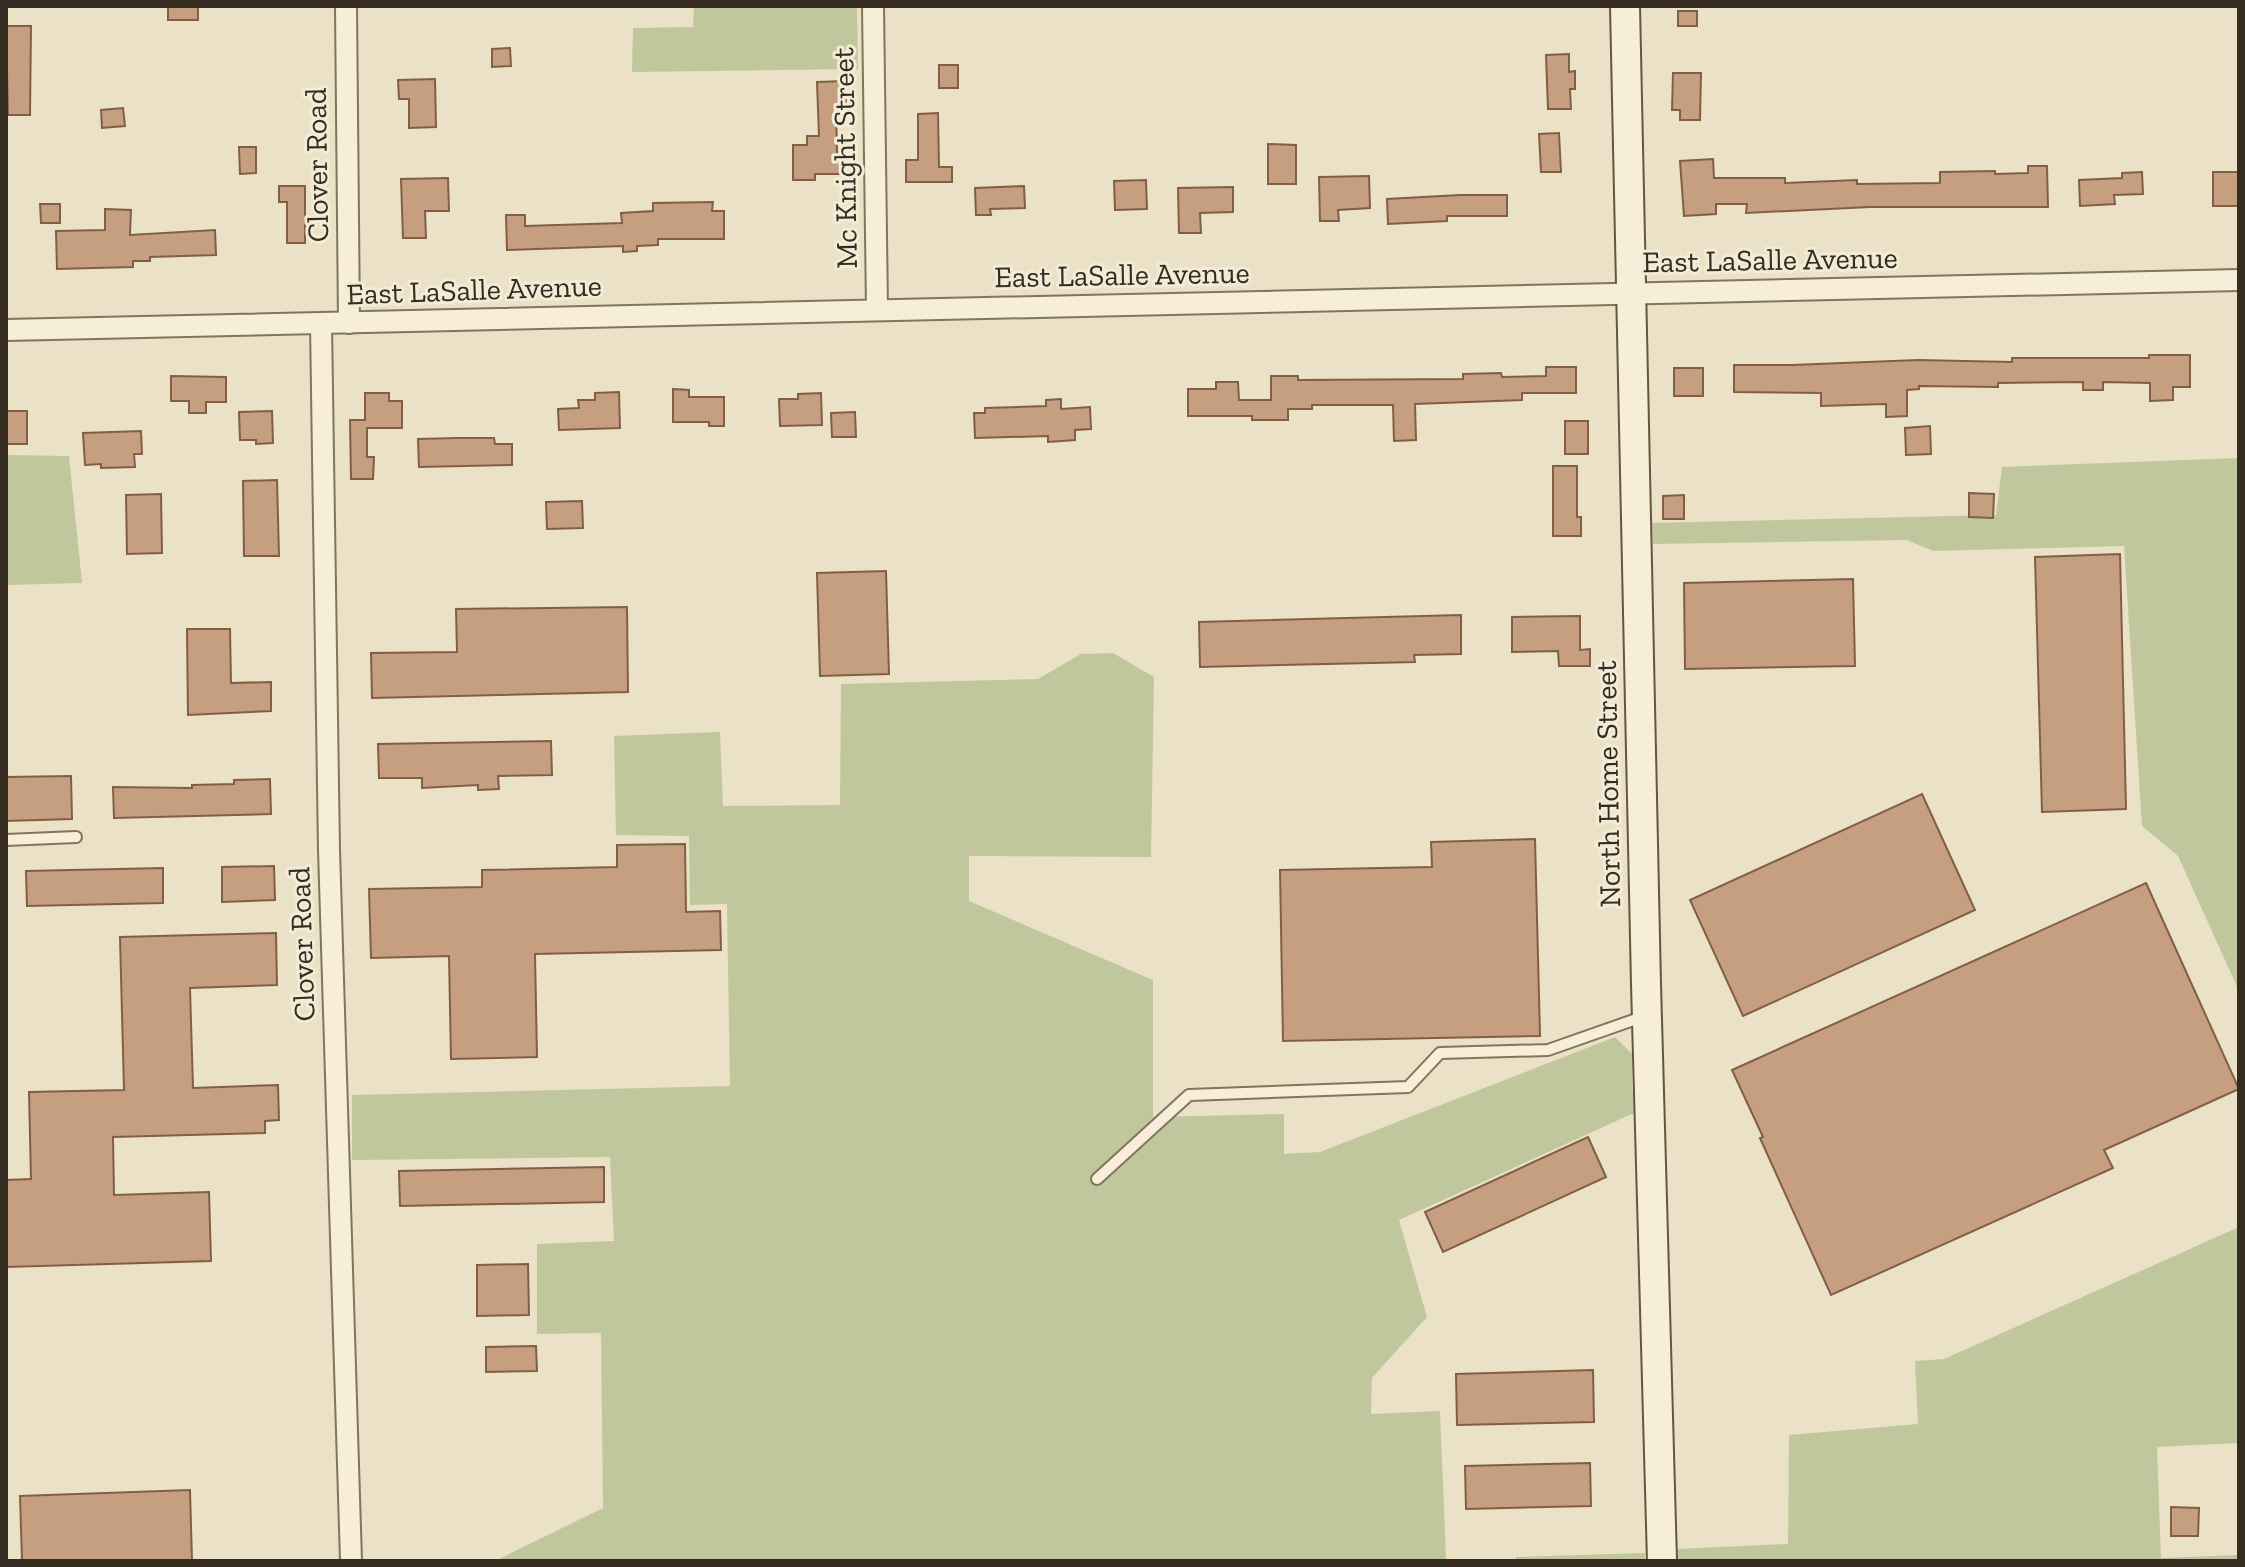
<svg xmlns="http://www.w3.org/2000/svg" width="2245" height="1567" font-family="'Zilla Slab',serif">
	<rect width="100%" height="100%" fill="#eae1c7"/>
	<g fill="#c1c79c">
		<polygon points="694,6 857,6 858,69 632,72 633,28 693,27"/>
		<polygon points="6,455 69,456 82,583 6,585"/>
		<polygon points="2239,458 2239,991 2178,856 2142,826 2124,546 1933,551 1907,540 1653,544 1652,523 1996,515 2002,467"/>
		<polygon points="1113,653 1154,677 1151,857 969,856 969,901 1153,980 1153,1117 1284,1114 1284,1154 1320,1152 1615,1037 1632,1054 1632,1087 1636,1112 1399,1220 1427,1317 1372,1378 1371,1414 1440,1411 1446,1559 495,1561 603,1508 601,1333 537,1334 537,1244 614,1241 610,1157 352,1160 352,1095 730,1086 727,904 690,905 689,836 616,835 614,736 720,732 723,806 840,805 841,684 1038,679 1081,654"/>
		<polygon points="2239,1227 2239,1443 2157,1447 2161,1558 2239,1555 2239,1561 1677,1561 1677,1549 1788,1544 1789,1435 1918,1424 1915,1361 1944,1359"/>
		<polygon points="1645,1553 1645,1561 1516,1561 1516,1557"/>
	</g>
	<g fill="#c59f80" stroke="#815f46" stroke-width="2">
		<rect x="168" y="6" width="30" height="14"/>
		<rect x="1678" y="11" width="19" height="15"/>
		<polygon points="6,26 31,26 30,115 8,115"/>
		<polygon points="510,48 511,66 492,67 492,49"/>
		<polygon points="1569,54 1569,72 1575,71 1575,89 1570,89 1571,109 1548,109 1546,55"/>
		<rect x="939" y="65" width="19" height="23"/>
		<polygon points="1673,73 1701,73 1700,120 1680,120 1680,110 1672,110"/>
		<polygon points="435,79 436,127 409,128 409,99 399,99 398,80"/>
		<polygon points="845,81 846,105 836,105 837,152 844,152 844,174 815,174 815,180 793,180 793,145 807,145 807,136 819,136 817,82"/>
		<polygon points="123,108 125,126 102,128 101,110"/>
		<polygon points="938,113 939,167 952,167 952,182 906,182 906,160 918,160 918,114"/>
		<polygon points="1559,133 1561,172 1541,172 1539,134"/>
		<polygon points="1268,144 1296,145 1296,184 1268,184"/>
		<polygon points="239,147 256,147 256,173 240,174"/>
		<polygon points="1713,159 1714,178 1785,178 1785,183 1857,180 1857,184 1940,183 1940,172 1995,171 1995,174 2028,173 2028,166 2047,166 2048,207 1870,207 1746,213 1747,204 1716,204 1716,214 1684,216 1680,161"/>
		<polygon points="2142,172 2143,194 2114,195 2115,204 2080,206 2079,180 2122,178 2122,173"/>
		<rect x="2213" y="172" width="26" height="34"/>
		<polygon points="1369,176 1370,208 1338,210 1339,221 1320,221 1319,177"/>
		<polygon points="448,178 449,211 425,211 426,238 403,238 401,179"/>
		<polygon points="1146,180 1147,209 1115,210 1114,181"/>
		<polygon points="279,186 305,186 305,243 287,243 287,202 279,202"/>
		<polygon points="1024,186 1025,208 990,209 991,215 976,215 975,188"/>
		<polygon points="1233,187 1233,212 1200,213 1201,233 1179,233 1178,188"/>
		<polygon points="1460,195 1507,195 1507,216 1447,216 1447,221 1388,224 1387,199"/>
		<polygon points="713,202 712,211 724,211 724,239 658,239 658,245 637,246 637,251 623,252 623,246 507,250 506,215 525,215 525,226 622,223 621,213 653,211 653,203"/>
		<polygon points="40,204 60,204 60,223 41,223"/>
		<polygon points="105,209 131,210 130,235 215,230 216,255 150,257 150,261 133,261 133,267 57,269 56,231 105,230"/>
		<polygon points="2149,355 2190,355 2190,387 2173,387 2173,400 2150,401 2150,383 2103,382 2103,390 2083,390 2083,382 1998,383 1998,387 1919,386 1919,389 1907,390 1907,416 1886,417 1886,404 1821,406 1821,393 1734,392 1734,365 1792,365 1918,360 2012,362 2012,358 2149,358"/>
		<polygon points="1546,367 1576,367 1576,393 1522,393 1522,400 1415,404 1416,440 1394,441 1393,405 1312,405 1312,409 1288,409 1288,420 1252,420 1252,416 1188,416 1188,389 1216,389 1216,382 1238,382 1239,400 1271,400 1271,376 1298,376 1298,380 1463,379 1463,374 1501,373 1502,377 1546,376"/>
		<rect x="1674" y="368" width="29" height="28"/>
		<polygon points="171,376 226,377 226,402 206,402 206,413 189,413 189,401 171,401"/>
		<polygon points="673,389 689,390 689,397 724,397 724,426 709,426 709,422 673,422"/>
		<polygon points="619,392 620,428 559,430 558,409 579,408 578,400 595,400 595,393"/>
		<polygon points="365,393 389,393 389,401 402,401 402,428 367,428 367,457 374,457 373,479 351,479 350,420 365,420"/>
		<polygon points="821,393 822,425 780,426 779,399 798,399 798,394"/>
		<polygon points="1061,399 1061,409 1090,407 1091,429 1075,430 1075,440 1048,442 1048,436 975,438 974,413 985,413 985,408 1046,406 1046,400"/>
		<rect x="6" y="411" width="21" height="33"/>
		<polygon points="272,411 273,443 256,444 256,440 240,440 239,412"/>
		<polygon points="855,412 856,437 832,437 831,413"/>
		<rect x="1565" y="421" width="23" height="33"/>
		<polygon points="1930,426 1931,454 1906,455 1905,428"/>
		<polygon points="141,431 142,454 134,454 135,467 101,468 101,464 85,465 83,433"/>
		<polygon points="457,438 494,438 495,444 512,444 512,465 419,467 418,439"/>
		<polygon points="1553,466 1577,466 1577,517 1581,517 1581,536 1553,536"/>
		<polygon points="277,480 279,556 244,556 243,481"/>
		<polygon points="1969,493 1994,494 1993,518 1969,517"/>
		<polygon points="161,494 162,553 127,554 126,495"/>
		<polygon points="1684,495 1684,519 1663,519 1663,496"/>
		<polygon points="582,501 583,528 547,529 546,502"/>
		<polygon points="2120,554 2126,809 2042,812 2035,557"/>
		<polygon points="886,571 889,674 820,676 817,573"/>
		<polygon points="1853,579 1855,666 1685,669 1684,583"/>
		<polygon points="627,607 628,692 372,698 371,653 457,652 456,609"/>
		<polygon points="1461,615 1461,654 1414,655 1415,662 1200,667 1199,622"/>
		<polygon points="1580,616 1580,650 1590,649 1590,666 1559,666 1558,651 1512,652 1512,617"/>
		<polygon points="187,629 230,629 231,683 271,682 271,711 188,715"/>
		<polygon points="551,741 552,775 498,776 499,789 478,790 478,785 422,788 422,778 379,778 378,744"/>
		<polygon points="71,776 72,819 6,821 6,777"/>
		<polygon points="270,779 271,814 114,818 113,787 192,788 192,785 234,784 234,780"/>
		<polygon points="1922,794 1975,910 1743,1016 1690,900"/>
		<polygon points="1535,839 1540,1036 1283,1041 1280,870 1432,867 1431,842"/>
		<polygon points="685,844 686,912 720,911 721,950 535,954 537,1057 451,1059 449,956 371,958 369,889 482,887 482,870 617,867 617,845"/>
		<polygon points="274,866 275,900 222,902 222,867"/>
		<polygon points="163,868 163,903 27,906 26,871"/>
		<polygon points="2146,883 2239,1089 2104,1150 2113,1168 1831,1295 1760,1138 1763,1137 1732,1070"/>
		<polygon points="276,933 277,985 190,988 193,1088 278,1085 279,1120 265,1121 265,1133 113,1137 114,1195 209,1192 211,1261 6,1267 6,1180 31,1179 29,1092 124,1090 120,937"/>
		<polygon points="1588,1137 1606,1177 1443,1252 1425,1212"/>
		<polygon points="604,1167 604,1202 400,1206 399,1171"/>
		<polygon points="528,1264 529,1315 477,1316 477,1265"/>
		<polygon points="536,1346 537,1371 486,1372 486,1347"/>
		<polygon points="1593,1370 1594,1422 1457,1425 1456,1374"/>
		<polygon points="1590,1463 1591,1506 1466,1509 1465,1466"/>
		<polygon points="190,1490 192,1561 22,1561 20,1496"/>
		<polygon points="2171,1507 2199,1508 2198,1536 2171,1536"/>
	</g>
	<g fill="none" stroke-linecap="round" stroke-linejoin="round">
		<g stroke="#84735e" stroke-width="14">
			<g id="lane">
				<polyline points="6,840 76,837"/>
				<polyline points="1097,1179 1189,1095 1408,1087 1440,1053 1548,1050 1645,1016"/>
			</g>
		</g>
		<g stroke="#84735e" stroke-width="24">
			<g id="street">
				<polyline points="346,6 349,323"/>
				<polyline points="873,6 877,310"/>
				<polyline points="321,324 329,850 351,1561"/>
				<polyline points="6,330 2239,280"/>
			</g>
		</g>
		<g stroke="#665541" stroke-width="32">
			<polyline id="secondary" points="1625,6 1646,984 1662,1561"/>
		</g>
		<use href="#lane" stroke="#f6eed9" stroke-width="10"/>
		<use href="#street" stroke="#f6eed9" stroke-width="20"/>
		<use href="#secondary" stroke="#f6eed9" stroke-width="28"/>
	</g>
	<g text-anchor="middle" stroke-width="6" stroke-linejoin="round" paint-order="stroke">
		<g font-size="30" fill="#362b20" stroke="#f2ebd6">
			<text transform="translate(845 158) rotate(-91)" y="10">Mc Knight Street</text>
			<text transform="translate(317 165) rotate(-91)" y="10">Clover Road</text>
			<text transform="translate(1770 260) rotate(-1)" y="10">East LaSalle Avenue</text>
			<text transform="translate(1122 275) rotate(-1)" y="10">East LaSalle Avenue</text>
			<text transform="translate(474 290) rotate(-2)" y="10">East LaSalle Avenue</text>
			<text transform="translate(1608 784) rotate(-91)" y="10">North Home Street</text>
			<text transform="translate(302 944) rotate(-92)" y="10">Clover Road</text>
		</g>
	</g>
	<rect width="2245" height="1567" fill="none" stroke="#362b20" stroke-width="16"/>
</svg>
